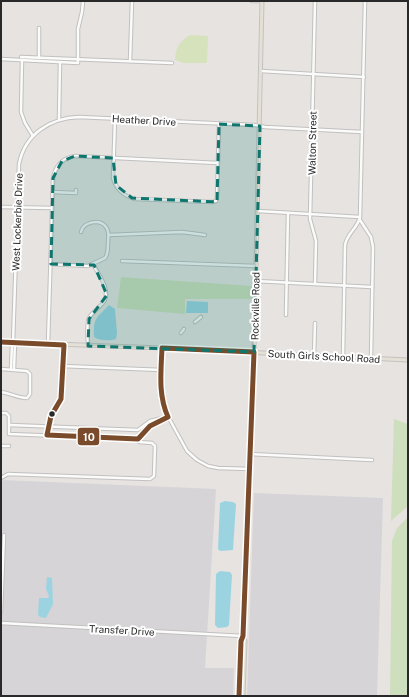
<svg xmlns="http://www.w3.org/2000/svg" width="409" height="697" font-family="'Public Sans',sans-serif">
	<rect width="100%" height="100%" fill="#e7e3e0"/>
	<g fill="#d7d4d7">
		<polygon points="1,480 216,489 205,668 234,668 233,696 1,696"/>
		<polygon points="254,493 383,498 377,696 247,696"/>
	</g>
	<g fill="#cddfbc">
		<polygon points="121,277 252,286 252,299 185,299 185,314 117,308"/>
		<polygon points="394,419 408,424 408,506 391,521"/>
		<polygon points="408,517 408,696 390,696 392,541 397,528"/>
	</g>
	<path fill="#d6e2bb" d="M190,35L208,36L207,62L205,63H184L175,60C176,47 179,42 190,35Z"/>
	<g fill="#9bd3e1">
		<polygon points="187,301 208,302 208,313 186,313"/>
		<path d="M109,305L115,309L117,333L116,339C110,341 99,341 94,337C93,317 97,318 109,305Z"/>
		<polygon points="225,501 233,502 236,504 233,550 220,551 218,549 220,503"/>
		<polygon points="220,571 230,572 232,575 229,625 227,627 218,628 215,625 216,574"/>
		<polygon points="47,577 52,578 53,604 46,618 40,617 38,615 39,598 48,598 49,596 46,589"/>
	</g>
	<g fill="none" stroke-linecap="round" stroke-linejoin="round">
		<g stroke="#c1c0c0" stroke-width="4.5">
			<g id="minor">
				<polyline points="252,1 262,1"/>
				<polyline points="21,57 172,63"/>
				<polyline points="39,58 39,28"/>
				<polyline points="1,59 78,63 78,29 82,12 83,1"/>
				<polyline points="22,60 21,112 25,123 33,136"/>
				<polyline points="130,61 132,1"/>
				<polyline points="261,71 364,77"/>
				<polyline points="59,119 60,62"/>
				<path d="M115,119L113,178C116,189 124,196 135,199L213,202L216,201L217,198L219,124"/>
				<polyline points="53,192 76,193 76,190"/>
				<polyline points="1,207 52,208"/>
				<polyline points="258,211 360,217"/>
				<polyline points="360,220 371,237 373,247 371,358"/>
				<polyline points="109,235 182,232 205,235"/>
				<polyline points="122,261 256,266"/>
				<path d="M51,264L88,266L105,258C108,254 108,249 108,243C108,238 110,232 106,227C100,218 83,222 81,232"/>
				<polyline points="256,281 372,287"/>
				<polyline points="315,284 316,241 310,219 315,1"/>
				<polyline points="286,315 288,213"/>
				<polyline points="195,322 201,317"/>
				<polyline points="181,333 184,329"/>
				<path d="M13,343L19,164C25,134 50,118 79,117L254,125L265,127L362,132"/>
				<path d="M48,344L53,179C55,166 63,158 75,156L218,163"/>
				<path d="M88,346C88,338 86,325 89,318C92,312 98,309 102,304C113,293 99,275 93,264"/>
				<polyline points="162,348 161,401 165,411 187,451 197,460 208,466 218,468 250,469"/>
				<polyline points="314,356 315,323"/>
				<path d="M343,357L345,245C347,233 358,228 360,217L365,1"/>
				<polyline points="62,366 162,370"/>
				<path d="M1,369L27,371L30,374V394L27,398C16,398 11,393 1,392"/>
				<polyline points="11,369 12,343"/>
				<polyline points="14,369 15,343"/>
				<polyline points="1,413 6,413 9,416 9,434 138,439 139,442 152,443 155,446 154,476 150,479 8,474 1,478"/>
				<polyline points="10,425 138,430 150,421 167,417"/>
				<polyline points="47,435 51,416 61,399 64,345"/>
				<polyline points="138,439 150,426 167,417"/>
				<polyline points="1,446 9,446"/>
				<polyline points="250,454 372,460"/>
				<polyline points="1,612 4,535"/>
				<polyline points="1,623 243,636"/>
			</g>
		</g>
		<g stroke="#c3c2c1" stroke-width="5">
			<g id="major">
				<polyline points="1,342 162,348 408,360"/>
				<polyline points="239,696 241,641 243,636"/>
				<polyline points="243,696 245,641 243,636 254,352 262,1"/>
			</g>
		</g>
		<use href="#minor" stroke="#fbfbfa" stroke-width="2.5"/>
		<use href="#major" stroke="#e4e0d5" stroke-width="3"/>
		<g stroke="#fff" stroke-width="8">
			<path id="bus-1" d="M1,342L64,345L61,399L51,416L47,435L138,439L150,426L168,417C158,395 161,372 162,348L254,352L243,636L241,641L239,696"/>
		</g>
		<use href="#bus-1" stroke="#7a4b2a" stroke-width="5"/>
	</g>
	<path fill="#0f766e" fill-opacity="0.2" stroke="#0f766e" stroke-width="3" stroke-dasharray="8 5" stroke-linejoin="round" d="M219,124L260,126L254,352L88,346L89,319L107,295L94,265L51,264L53,178L62,161L75,156L113,158L116,185L132,198L217,202Z"/>
	<circle fill="#292929" stroke="#fff" stroke-width="1.5" cx="52" cy="414" r="3.5"/>
	<g text-anchor="middle" stroke-width="4" stroke-linejoin="round" paint-order="stroke">
		<g font-size="10" fill="#292929" stroke="#fff">
			<text transform="translate(144 120) rotate(3)" y="4">Heather Drive</text>
			<text transform="translate(312 143) rotate(-89)" y="4">Walton Street</text>
			<text transform="translate(17 222) rotate(-88)" y="4">West Lockerbie Drive</text>
			<text transform="translate(255 306) rotate(-89)" y="4">Rockville Road</text>
			<text transform="translate(324 356) rotate(3)" y="4">South Girls School Road</text>
			<text transform="translate(122 630) rotate(3)" y="4">Transfer Drive</text>
		</g>
	</g>
	<rect stroke="#fff" stroke-width="1.5" x="77" y="427" width="23" height="19" rx="4" fill="#7a4b2a"/>
	<g font-size="11" text-anchor="middle" font-weight="bold" fill="#fff">
		<text x="89" y="441">10</text>
	</g>
	<rect width="409" height="697" fill="none" stroke="#292929" stroke-width="4"/>
</svg>
